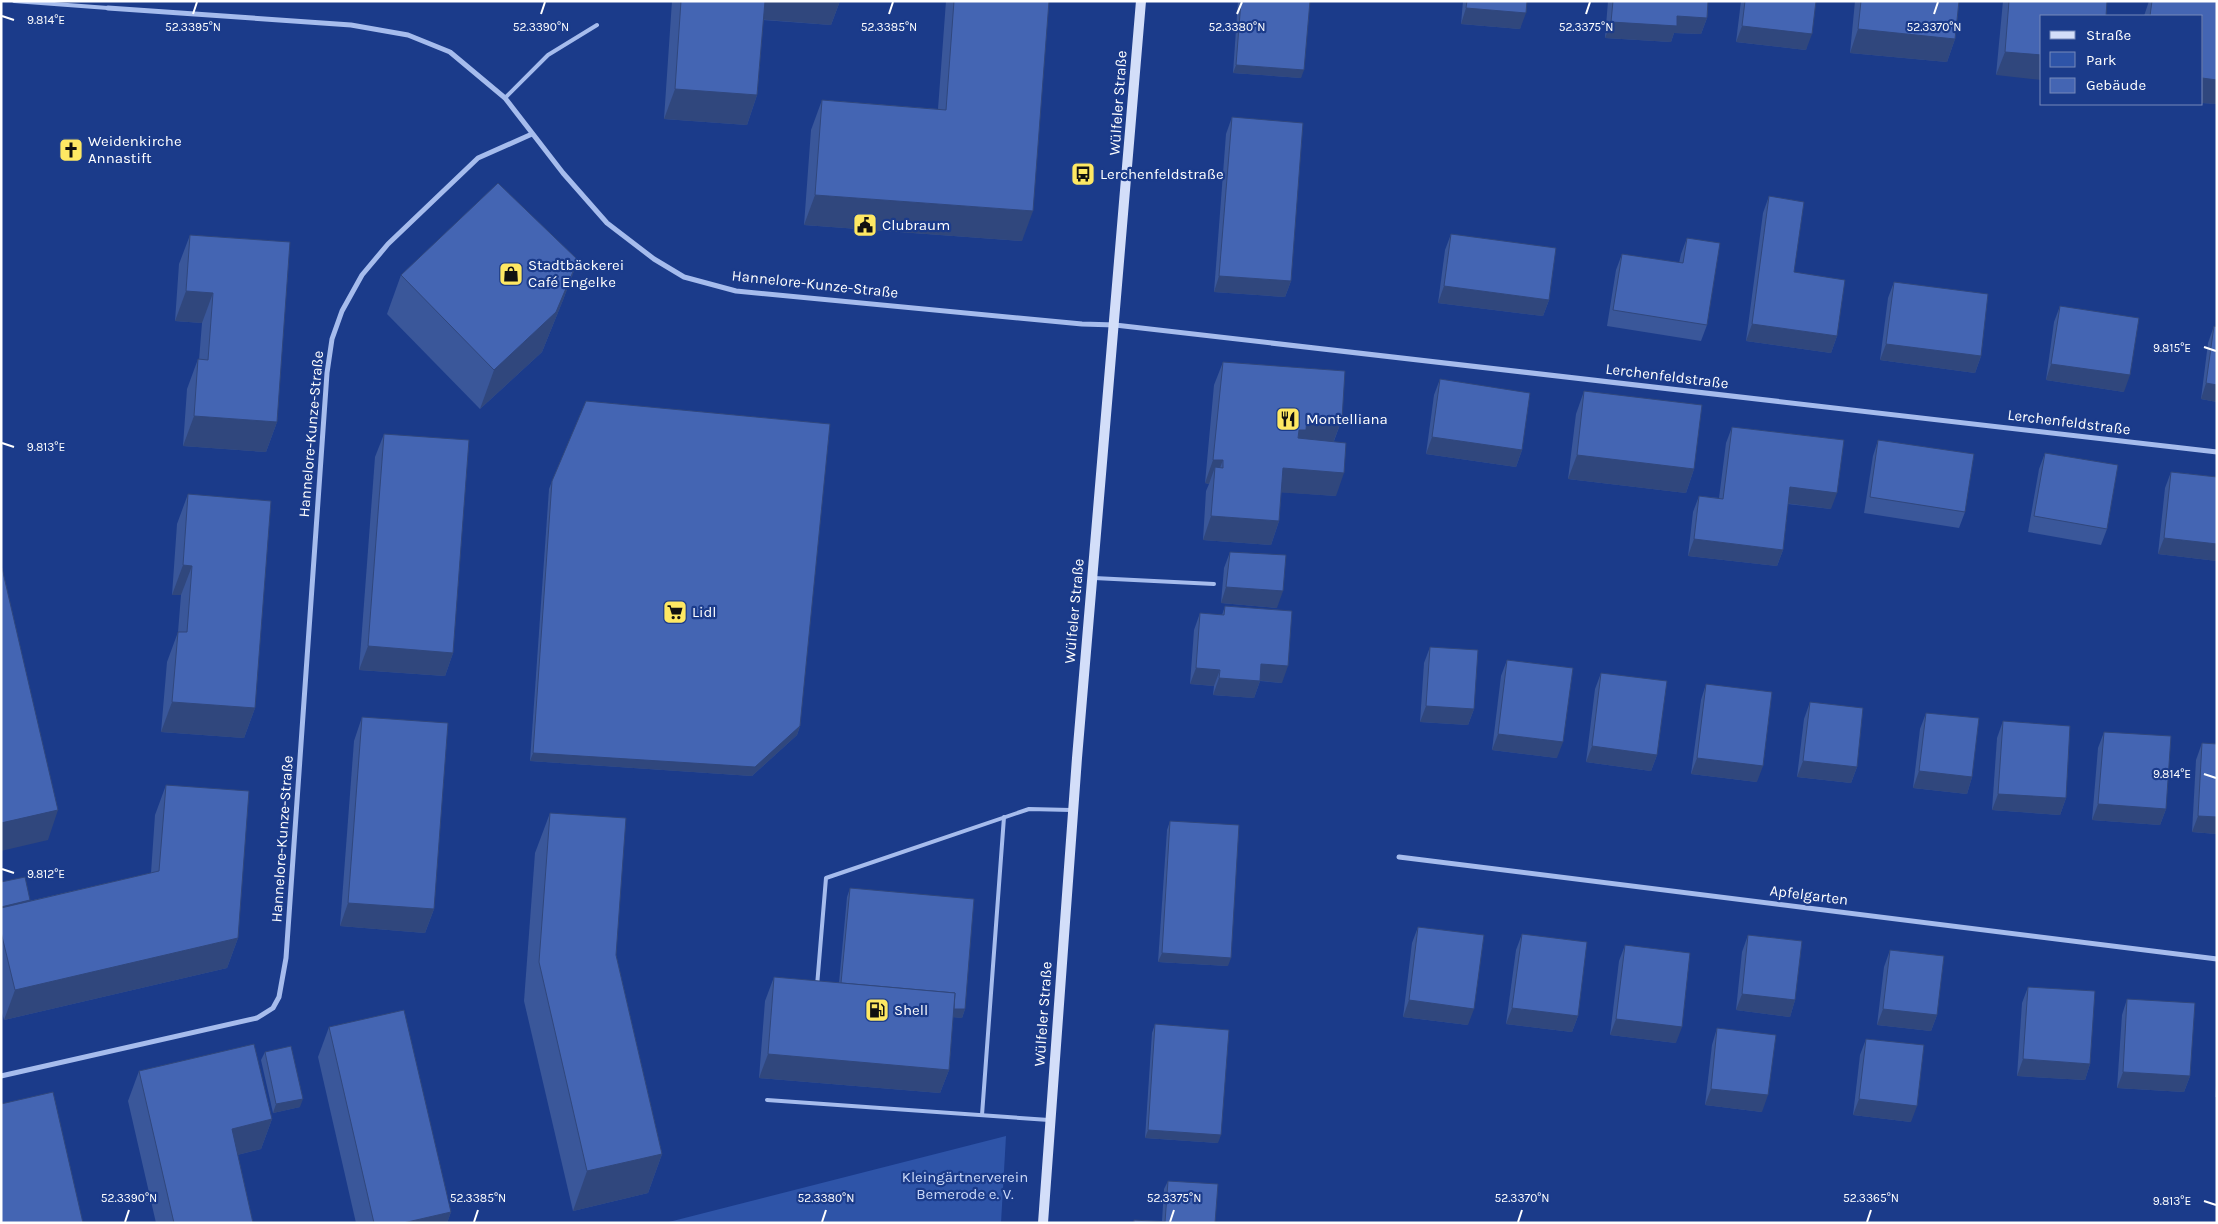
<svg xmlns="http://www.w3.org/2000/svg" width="2218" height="1224" font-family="Karla,sans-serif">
	<rect width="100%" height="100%" fill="#1b3b8a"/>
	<polygon fill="#2e54a8" points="1006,1136 1001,1223 665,1223"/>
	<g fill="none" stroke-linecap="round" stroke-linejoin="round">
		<g stroke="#a6bced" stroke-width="4">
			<polyline points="14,1 108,8"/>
			<polyline points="505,98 548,55 597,25"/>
			<polyline points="1094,578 1214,584"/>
			<polyline points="817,986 826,878 1029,809 1071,810"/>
			<polyline points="767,1100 1049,1120"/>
			<polyline points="982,1115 1004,817"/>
		</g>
		<g stroke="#a6bced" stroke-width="5">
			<polyline points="108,8 351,25 408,35 450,52 505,98 563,173 607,223 654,259 684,277 736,291 1082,324 1115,325 2217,452"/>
			<polyline points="1399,857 2217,959"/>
			<polyline points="1,1076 257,1018 273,1008 279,997 286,958 327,373 332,339 342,311 362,275 388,244 478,158 532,134"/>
		</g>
		<polyline stroke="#d3def9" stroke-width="10" points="1043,1223 1077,758 1141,1"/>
	</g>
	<g fill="#3a579a">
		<polygon points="672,1 840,1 831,25 763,20 757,95 747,125 664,119"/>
		<polygon points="946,1 1049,1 1022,241 804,225 811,130 822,100 938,109"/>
		<polygon points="1238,1 1310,1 1301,78 1233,73"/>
		<polygon points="1463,1 1527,1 1520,29 1461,24"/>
		<polygon points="1608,1 1708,1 1707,18 1701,34 1674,33 1671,42 1605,38"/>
		<polygon points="1741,1 1816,1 1806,50 1736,42"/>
		<polygon points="1855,1 1959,1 1955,39 1947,62 1850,53"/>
		<polygon points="2003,1 2107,1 1996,75"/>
		<polygon points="2149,1 2217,1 2217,104 2202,103 2202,16 2144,16"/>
		<polygon points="1232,117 1291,281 1285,297 1214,292 1226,134"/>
		<polygon points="1769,196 1794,272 1837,336 1831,353 1746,341 1763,213"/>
		<polygon points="1451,234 1549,300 1543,316 1438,303 1445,250"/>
		<polygon points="190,235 277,422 266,452 183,446 187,389 198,359 199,360 202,323 175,321 179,264"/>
		<polygon points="1687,238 1707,325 1701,341 1607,326 1616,270 1622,254 1679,263 1681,254"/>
		<polygon points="578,260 563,300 542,352 480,409 387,314 401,275"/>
		<polygon points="1894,282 1981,356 1975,373 1880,360 1888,298"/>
		<polygon points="2060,306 2124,392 2046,380 2054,322"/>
		<polygon points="2214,326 2217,402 2201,399 2208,343"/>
		<polygon points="1223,362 1342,419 1334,441 1336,496 1281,492 1279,521 1271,545 1203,540 1206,491 1209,484 1205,483 1214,385"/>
		<polygon points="1440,379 1522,450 1516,467 1426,454 1434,395"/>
		<polygon points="1584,391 1694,469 1686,493 1568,479 1576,414"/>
		<polygon points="1732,427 1831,509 1788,504 1783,550 1777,566 1688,556 1693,512 1699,496 1719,498 1726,443"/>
		<polygon points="384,434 453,653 445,676 359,670 375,457"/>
		<polygon points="1878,440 1965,512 1959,528 1864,513 1873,456"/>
		<polygon points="2045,453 2107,529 2101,545 2028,532 2039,469"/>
		<polygon points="2171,472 2217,477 2217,561 2158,554 2165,488"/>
		<polygon points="552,481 800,726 797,735 752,776 530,761 549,489"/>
		<polygon points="188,494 255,708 244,738 161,732 167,662 178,632 181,595 172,595 177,524"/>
		<polygon points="1230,552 1277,608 1221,603 1224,568"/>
		<polygon points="1225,606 1282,683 1260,681 1254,698 1213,695 1214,686 1190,684 1194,630 1200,613 1222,615"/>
		<polygon points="1430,647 1474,709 1468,725 1420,722 1424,663"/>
		<polygon points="1507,660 1557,758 1492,750 1501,676"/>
		<polygon points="1601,673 1657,755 1651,771 1586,762 1595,689"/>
		<polygon points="1706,684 1757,782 1691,774 1701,700"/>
		<polygon points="1810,702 1857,767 1851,783 1797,777 1804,719"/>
		<polygon points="1926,713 1972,777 1967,794 1913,788 1920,729"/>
		<polygon points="362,717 434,909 425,933 340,926 354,741"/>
		<polygon points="2003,721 2066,798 2060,815 1992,810 1997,738"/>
		<polygon points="2104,732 2166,809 2160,825 2092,820 2098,748"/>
		<polygon points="2202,743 2217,744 2217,834 2192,832 2196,760"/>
		<polygon points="166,785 238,938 227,968 4,1020 1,1009 1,932 30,900 29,901 151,873 155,815"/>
		<polygon points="550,813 616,955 662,1154 648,1193 573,1211 524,1001 535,853"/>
		<polygon points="1170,821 1228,966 1158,962 1167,830"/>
		<polygon points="850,888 965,1009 962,1018 953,1017 949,1070 940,1093 759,1078 765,1001 774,977 839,983 847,897"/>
		<polygon points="1418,927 1468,1025 1403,1017 1412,943"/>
		<polygon points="1522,934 1578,1016 1572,1032 1506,1024 1516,950"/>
		<polygon points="1748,935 1795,1000 1790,1017 1736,1010 1742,952"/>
		<polygon points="1625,945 1676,1043 1610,1035 1619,961"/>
		<polygon points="1890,950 1937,1015 1931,1031 1877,1025 1884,967"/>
		<polygon points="2028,987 2090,1064 2085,1080 2017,1076 2022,1003"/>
		<polygon points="2127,999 2190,1076 2184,1092 2117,1088 2122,1015"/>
		<polygon points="1155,1024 1218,1143 1145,1138 1152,1033"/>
		<polygon points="329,1027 451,1212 447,1223 356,1223 318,1057"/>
		<polygon points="1717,1028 1762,1112 1705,1105 1712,1045"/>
		<polygon points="1866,1039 1911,1122 1853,1115 1860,1055"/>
		<polygon points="265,1052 300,1107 273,1113 261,1060"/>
		<polygon points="139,1071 272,1119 261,1149 237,1155 253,1223 156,1223 128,1101"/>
		<polygon points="2217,1075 2217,1097 2215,1097"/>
		<polygon points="1168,1181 1215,1223 1133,1223 1134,1220 1162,1221 1164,1189"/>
	</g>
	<g fill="#30477d">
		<polygon points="761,1 840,1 831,25 755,19"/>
		<polygon points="1466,8 1526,13 1520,29 1461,24"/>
		<polygon points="1677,16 1707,18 1701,34 1674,33 1671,42 1605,38 1611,22"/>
		<polygon points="1742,26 1812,34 1806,50 1736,42"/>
		<polygon points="1858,29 1955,39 1947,62 1850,53"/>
		<polygon points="2005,52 2042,55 2042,80 1996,75"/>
		<polygon points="1236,65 1304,70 1301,78 1233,73"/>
		<polygon points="2202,78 2217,80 2217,104 2202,103"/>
		<polygon points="675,89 757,95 747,125 664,119"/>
		<polygon points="815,195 1033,211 1022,241 804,225"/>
		<polygon points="578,260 563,300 542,352 480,409 494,370"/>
		<polygon points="1219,276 1291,281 1285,297 1214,292"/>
		<polygon points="1444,286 1549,300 1543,316 1438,303"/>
		<polygon points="186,291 213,293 202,323 175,321"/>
		<polygon points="1752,324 1837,336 1831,353 1746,341"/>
		<polygon points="1886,344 1981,356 1975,373 1880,360"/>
		<polygon points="2051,364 2130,375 2124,392 2046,380"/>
		<polygon points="2206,383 2217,385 2217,402 2201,399"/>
		<polygon points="194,416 277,422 266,452 183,446"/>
		<polygon points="1307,417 1342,419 1333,443 1297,454 1299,430"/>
		<polygon points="1432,437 1522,450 1516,467 1426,454"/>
		<polygon points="1577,455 1694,469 1686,493 1568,479"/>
		<polygon points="1213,460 1223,460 1214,484 1215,467 1209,484 1205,483"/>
		<polygon points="1283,468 1344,473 1336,496 1274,492"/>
		<polygon points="1790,487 1837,493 1831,509 1784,503"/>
		<polygon points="1211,516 1279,521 1271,545 1203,540"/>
		<polygon points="2164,538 2217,544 2217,561 2158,554"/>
		<polygon points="1694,539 1783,550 1777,566 1688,556"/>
		<polygon points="183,565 192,566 181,595 172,595"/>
		<polygon points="1226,587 1283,591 1277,608 1221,603"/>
		<polygon points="368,646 453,653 445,676 359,670"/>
		<polygon points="1261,664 1288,666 1282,683 1255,680"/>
		<polygon points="1196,668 1220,670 1214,686 1190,684"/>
		<polygon points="1219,678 1260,681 1254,698 1213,695"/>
		<polygon points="172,702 255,708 244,738 161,732"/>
		<polygon points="1426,706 1474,709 1468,725 1420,722"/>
		<polygon points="800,726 797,735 752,776 530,761 533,753"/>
		<polygon points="1498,734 1563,742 1557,758 1492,750"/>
		<polygon points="1592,746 1657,755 1651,771 1586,762"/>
		<polygon points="1697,758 1763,766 1757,782 1691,774"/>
		<polygon points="1803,761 1857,767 1851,783 1797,777"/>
		<polygon points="1919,771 1972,777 1967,794 1913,788"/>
		<polygon points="1998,794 2066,798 2060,815 1992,810"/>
		<polygon points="2098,804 2166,809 2160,825 2092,820"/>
		<polygon points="58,810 48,840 1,851 1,823"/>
		<polygon points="2198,816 2217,817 2217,834 2192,832"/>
		<polygon points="30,900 27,908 1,914 1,907"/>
		<polygon points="348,903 434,909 425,933 340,926"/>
		<polygon points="238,938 227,968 4,1020 15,990"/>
		<polygon points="1162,953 1231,958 1228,966 1158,962"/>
		<polygon points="1742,994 1795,1000 1790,1017 1736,1010"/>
		<polygon points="840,999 965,1009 962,1018 837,1007"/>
		<polygon points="1409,1000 1474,1009 1468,1025 1403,1017"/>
		<polygon points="1512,1008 1578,1016 1572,1032 1506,1024"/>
		<polygon points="1883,1009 1937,1015 1931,1031 1877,1025"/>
		<polygon points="1616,1019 1682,1027 1676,1043 1610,1035"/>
		<polygon points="768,1054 949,1070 940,1093 759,1078"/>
		<polygon points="2023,1059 2090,1064 2085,1080 2017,1076"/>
		<polygon points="2123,1072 2190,1076 2184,1092 2117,1088"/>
		<polygon points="1711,1089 1768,1095 1762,1112 1705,1105"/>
		<polygon points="303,1099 300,1107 273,1113 276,1104"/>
		<polygon points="1859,1099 1917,1106 1911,1122 1853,1115"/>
		<polygon points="272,1119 261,1149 221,1159 232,1129"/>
		<polygon points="1148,1130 1221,1135 1218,1143 1145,1138"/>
		<polygon points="662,1154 648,1193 573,1211 587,1171"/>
		<polygon points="451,1212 447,1223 403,1223"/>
	</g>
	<g fill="#4465b3" stroke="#30477d">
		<polygon points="681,1 765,1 757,95 675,89"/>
		<polygon points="954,1 1049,1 1033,211 815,195 822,100 946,110"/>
		<polygon points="1241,1 1310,1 1304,70 1236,65"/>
		<polygon points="1467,1 1527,1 1526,13 1466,8"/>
		<polygon points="1613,1 1708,1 1707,18 1677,16 1677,26 1611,22"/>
		<polygon points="1745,1 1816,1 1812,34 1742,26"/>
		<polygon points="1861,1 1959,1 1955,39 1858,29"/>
		<polygon points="2009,1 2107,1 2106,16 2042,16 2042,55 2005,52"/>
		<polygon points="2152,1 2217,1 2217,80 2202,78 2202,16 2150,16"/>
		<polygon points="1232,117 1303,123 1291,281 1219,276"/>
		<polygon points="498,183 578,260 556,312 494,370 401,275"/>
		<polygon points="1769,196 1804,202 1794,272 1845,280 1837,336 1752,324"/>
		<polygon points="1451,234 1556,248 1549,300 1444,286"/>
		<polygon points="190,235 290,242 277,422 194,416 198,359 208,360 213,293 186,291"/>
		<polygon points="1687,238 1720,243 1707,325 1613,310 1622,254 1683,263"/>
		<polygon points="1894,282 1988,294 1981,356 1886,344"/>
		<polygon points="2060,306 2139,318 2130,375 2051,364"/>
		<polygon points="2214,326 2217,327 2217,385 2206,383"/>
		<polygon points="1223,362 1345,371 1342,419 1307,417 1306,430 1299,430 1298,438 1346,443 1344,473 1283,468 1279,521 1211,516 1215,467 1223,468 1223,460 1213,460"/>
		<polygon points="1440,379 1530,393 1522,450 1432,437"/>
		<polygon points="1584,391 1702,405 1694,469 1577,455"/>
		<polygon points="586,401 830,424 800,726 755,767 533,753 552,481"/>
		<polygon points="1732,427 1844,440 1837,493 1790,487 1783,550 1694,539 1699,496 1723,499"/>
		<polygon points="384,434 469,440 453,653 368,646"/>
		<polygon points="1878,440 1974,454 1965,512 1870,497"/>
		<polygon points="2045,453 2118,465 2107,529 2034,516"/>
		<polygon points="2171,472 2217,477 2217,544 2164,538"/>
		<polygon points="188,494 271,501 255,708 172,702 178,632 187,632 192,566 183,565"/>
		<polygon points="1230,552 1286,555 1283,591 1226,587"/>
		<polygon points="1,568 2,568 58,810 1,823"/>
		<polygon points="1225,606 1292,611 1288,666 1261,664 1260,681 1219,678 1220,670 1196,668 1200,613 1224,615"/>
		<polygon points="1430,647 1478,650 1474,709 1426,706"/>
		<polygon points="1507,660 1573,668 1563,742 1498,734"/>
		<polygon points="1601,673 1667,681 1657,755 1592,746"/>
		<polygon points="1706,684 1772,692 1763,766 1697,758"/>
		<polygon points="1810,702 1863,708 1857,767 1803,761"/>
		<polygon points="1926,713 1979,718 1972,777 1919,771"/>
		<polygon points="362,717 448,723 434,909 348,903"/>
		<polygon points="2003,721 2070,726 2066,798 1998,794"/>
		<polygon points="2104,732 2171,736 2166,809 2098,804"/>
		<polygon points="2202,743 2217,744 2217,817 2198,816"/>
		<polygon points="166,785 249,791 238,938 15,990 1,932 1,908 159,871"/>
		<polygon points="550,813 626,818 616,955 662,1154 587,1171 539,962"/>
		<polygon points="1170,821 1239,825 1231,958 1162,953"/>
		<polygon points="25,877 30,900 1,907 1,882"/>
		<polygon points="850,888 974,899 965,1009 954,1009 955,993 841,983"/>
		<polygon points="1418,927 1484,935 1474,1009 1409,1000"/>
		<polygon points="1522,934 1587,942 1578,1016 1512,1008"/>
		<polygon points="1748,935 1802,941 1795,1000 1742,994"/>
		<polygon points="1625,945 1690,953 1682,1027 1616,1019"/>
		<polygon points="1890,950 1944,956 1937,1015 1883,1009"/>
		<polygon points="774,977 955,993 949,1070 768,1054"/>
		<polygon points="2028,987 2095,991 2090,1064 2023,1059"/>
		<polygon points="2127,999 2195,1003 2190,1076 2123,1072"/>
		<polygon points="404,1010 451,1212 403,1223 374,1223 329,1027"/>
		<polygon points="1155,1024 1229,1030 1221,1135 1148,1130"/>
		<polygon points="1717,1028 1776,1035 1768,1095 1711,1089"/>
		<polygon points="1866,1039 1924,1045 1917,1106 1859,1099"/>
		<polygon points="254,1044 272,1119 232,1129 253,1223 174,1223 139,1071"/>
		<polygon points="291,1046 303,1099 276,1104 265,1052"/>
		<polygon points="53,1092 83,1223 2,1223 1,1218 1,1104"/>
		<polygon points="1168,1181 1218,1184 1215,1223 1134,1223 1134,1220 1165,1222"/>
	</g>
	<path fill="none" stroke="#fff" stroke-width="2" d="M193,14L197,2M541,14L545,2M889,14L893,2M1237,14L1242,2M1586,14L1590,2M1934,14L1938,2M2,16L14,20M2204,347L2216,351M2,443L14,447M2204,774L2216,778M2,869L14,873M2204,1201L2216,1205M125,1222L129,1210M474,1222L478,1210M822,1222L826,1210M1170,1222L1174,1210M1518,1222L1522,1210M1867,1222L1871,1210"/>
	<defs>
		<g id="church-square" transform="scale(1.25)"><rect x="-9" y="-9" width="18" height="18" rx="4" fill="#fee863" stroke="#1b3b8a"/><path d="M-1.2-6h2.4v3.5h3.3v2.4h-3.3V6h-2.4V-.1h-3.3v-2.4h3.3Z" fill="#111"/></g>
		<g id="bus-square" transform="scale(1.25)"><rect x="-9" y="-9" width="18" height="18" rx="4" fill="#fee863" stroke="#1b3b8a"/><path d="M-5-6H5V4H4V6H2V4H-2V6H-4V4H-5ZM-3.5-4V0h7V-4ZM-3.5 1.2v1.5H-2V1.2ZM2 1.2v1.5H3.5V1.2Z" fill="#111"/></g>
		<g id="civic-square" transform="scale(1.25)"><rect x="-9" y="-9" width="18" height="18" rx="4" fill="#fee863" stroke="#1b3b8a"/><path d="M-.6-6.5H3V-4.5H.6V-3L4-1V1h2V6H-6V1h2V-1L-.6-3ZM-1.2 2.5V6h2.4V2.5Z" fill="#111"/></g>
		<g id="shop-square" transform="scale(1.25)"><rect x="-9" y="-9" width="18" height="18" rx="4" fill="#fee863" stroke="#1b3b8a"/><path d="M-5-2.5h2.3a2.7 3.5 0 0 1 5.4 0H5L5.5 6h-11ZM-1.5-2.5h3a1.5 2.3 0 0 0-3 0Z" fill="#111"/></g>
		<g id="restaurant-square" transform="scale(1.25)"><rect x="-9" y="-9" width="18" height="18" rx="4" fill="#fee863" stroke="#1b3b8a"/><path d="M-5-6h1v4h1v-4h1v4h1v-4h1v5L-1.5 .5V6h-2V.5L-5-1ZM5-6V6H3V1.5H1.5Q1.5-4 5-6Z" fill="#111"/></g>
		<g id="supermarket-square" transform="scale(1.25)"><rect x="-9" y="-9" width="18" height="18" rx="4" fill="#fee863" stroke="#1b3b8a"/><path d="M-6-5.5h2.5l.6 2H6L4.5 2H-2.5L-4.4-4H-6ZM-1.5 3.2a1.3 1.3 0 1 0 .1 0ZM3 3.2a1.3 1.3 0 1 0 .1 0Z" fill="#111"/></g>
		<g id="fuel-square" transform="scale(1.25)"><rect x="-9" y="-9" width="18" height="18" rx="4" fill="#fee863" stroke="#1b3b8a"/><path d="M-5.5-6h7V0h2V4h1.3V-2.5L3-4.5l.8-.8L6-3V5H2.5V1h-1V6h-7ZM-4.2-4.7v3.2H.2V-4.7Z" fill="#111"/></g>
	</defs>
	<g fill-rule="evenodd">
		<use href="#church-square" x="71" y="150"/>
		<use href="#bus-square" x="1083" y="174"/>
		<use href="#civic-square" x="865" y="225"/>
		<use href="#shop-square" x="511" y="274"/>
		<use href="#restaurant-square" x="1288" y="419"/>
		<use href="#supermarket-square" x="675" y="612"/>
		<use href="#fuel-square" x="877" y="1010"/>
	</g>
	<g text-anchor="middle" stroke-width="4.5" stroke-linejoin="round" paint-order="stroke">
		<g font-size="15" fill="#fff" stroke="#1b3b8a">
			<text transform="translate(1118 103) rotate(-86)" y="5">Wülfeler Straße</text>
			<text transform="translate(815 284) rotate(6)" y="5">Hannelore-Kunze-Straße</text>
			<text transform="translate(1667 376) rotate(7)" y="5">Lerchenfeldstraße</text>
			<text transform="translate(2069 422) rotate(7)" y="5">Lerchenfeldstraße</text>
			<text transform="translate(311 434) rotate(-85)" y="5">Hannelore-Kunze-Straße</text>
			<text transform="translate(1074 611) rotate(-85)" y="5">Wülfeler Straße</text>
			<text transform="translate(282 839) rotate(-86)" y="5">Hannelore-Kunze-Straße</text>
			<text transform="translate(1809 895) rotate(7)" y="5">Apfelgarten</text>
			<text transform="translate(1043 1014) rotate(-86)" y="5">Wülfeler Straße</text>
		</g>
		<g font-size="15" fill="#fff" stroke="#1b3b8a" text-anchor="start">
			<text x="88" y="146">Weidenkirche<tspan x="88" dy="17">Annastift</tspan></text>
			<text x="1100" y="179">Lerchenfeldstraße</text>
			<text x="882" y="230">Clubraum</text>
			<text x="528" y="270">Stadtbäckerei<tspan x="528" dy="17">Café Engelke</tspan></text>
			<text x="1306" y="424">Montelliana</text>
			<text x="692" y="617">Lidl</text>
			<text x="894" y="1015">Shell</text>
		</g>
		<g font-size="15" fill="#ccdaf9" stroke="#1b3b8a">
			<text x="965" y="1182">Kleingärtnerverein<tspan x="965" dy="17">Bemerode e. V.</tspan></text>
		</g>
	</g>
	<g font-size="12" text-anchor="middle" fill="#fff" stroke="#1b3b8a" stroke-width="4.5" stroke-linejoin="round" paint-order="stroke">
		<text x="46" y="24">9.814°E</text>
		<text x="193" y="31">52.3395°N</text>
		<text x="541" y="31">52.3390°N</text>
		<text x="889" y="31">52.3385°N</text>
		<text x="1237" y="31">52.3380°N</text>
		<text x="1586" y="31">52.3375°N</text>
		<text x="1934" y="31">52.3370°N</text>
		<text x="2172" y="352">9.815°E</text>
		<text x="46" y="451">9.813°E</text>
		<text x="2172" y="778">9.814°E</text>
		<text x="46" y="878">9.812°E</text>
		<text x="129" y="1202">52.3390°N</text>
		<text x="478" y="1202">52.3385°N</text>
		<text x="826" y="1202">52.3380°N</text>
		<text x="1174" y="1202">52.3375°N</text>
		<text x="1522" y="1202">52.3370°N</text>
		<text x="1871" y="1202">52.3365°N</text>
		<text x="2172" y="1205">9.813°E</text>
	</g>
	<rect width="2218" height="1224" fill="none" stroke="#ffffff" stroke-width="5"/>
	<rect x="2040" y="15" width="162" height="90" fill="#1b3b8a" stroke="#7689b9"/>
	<rect x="2050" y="31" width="25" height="8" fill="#d3def9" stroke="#7689b9"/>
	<text x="2086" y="40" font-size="15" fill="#ffffff">Straße</text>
	<rect x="2050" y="52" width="25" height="15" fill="#2e54a8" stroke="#7689b9"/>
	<text x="2086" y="65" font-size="15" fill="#ffffff">Park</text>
	<rect x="2050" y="78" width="25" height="15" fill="#4465b3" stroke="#7689b9"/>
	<text x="2086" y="90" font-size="15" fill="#ffffff">Gebäude</text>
</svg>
